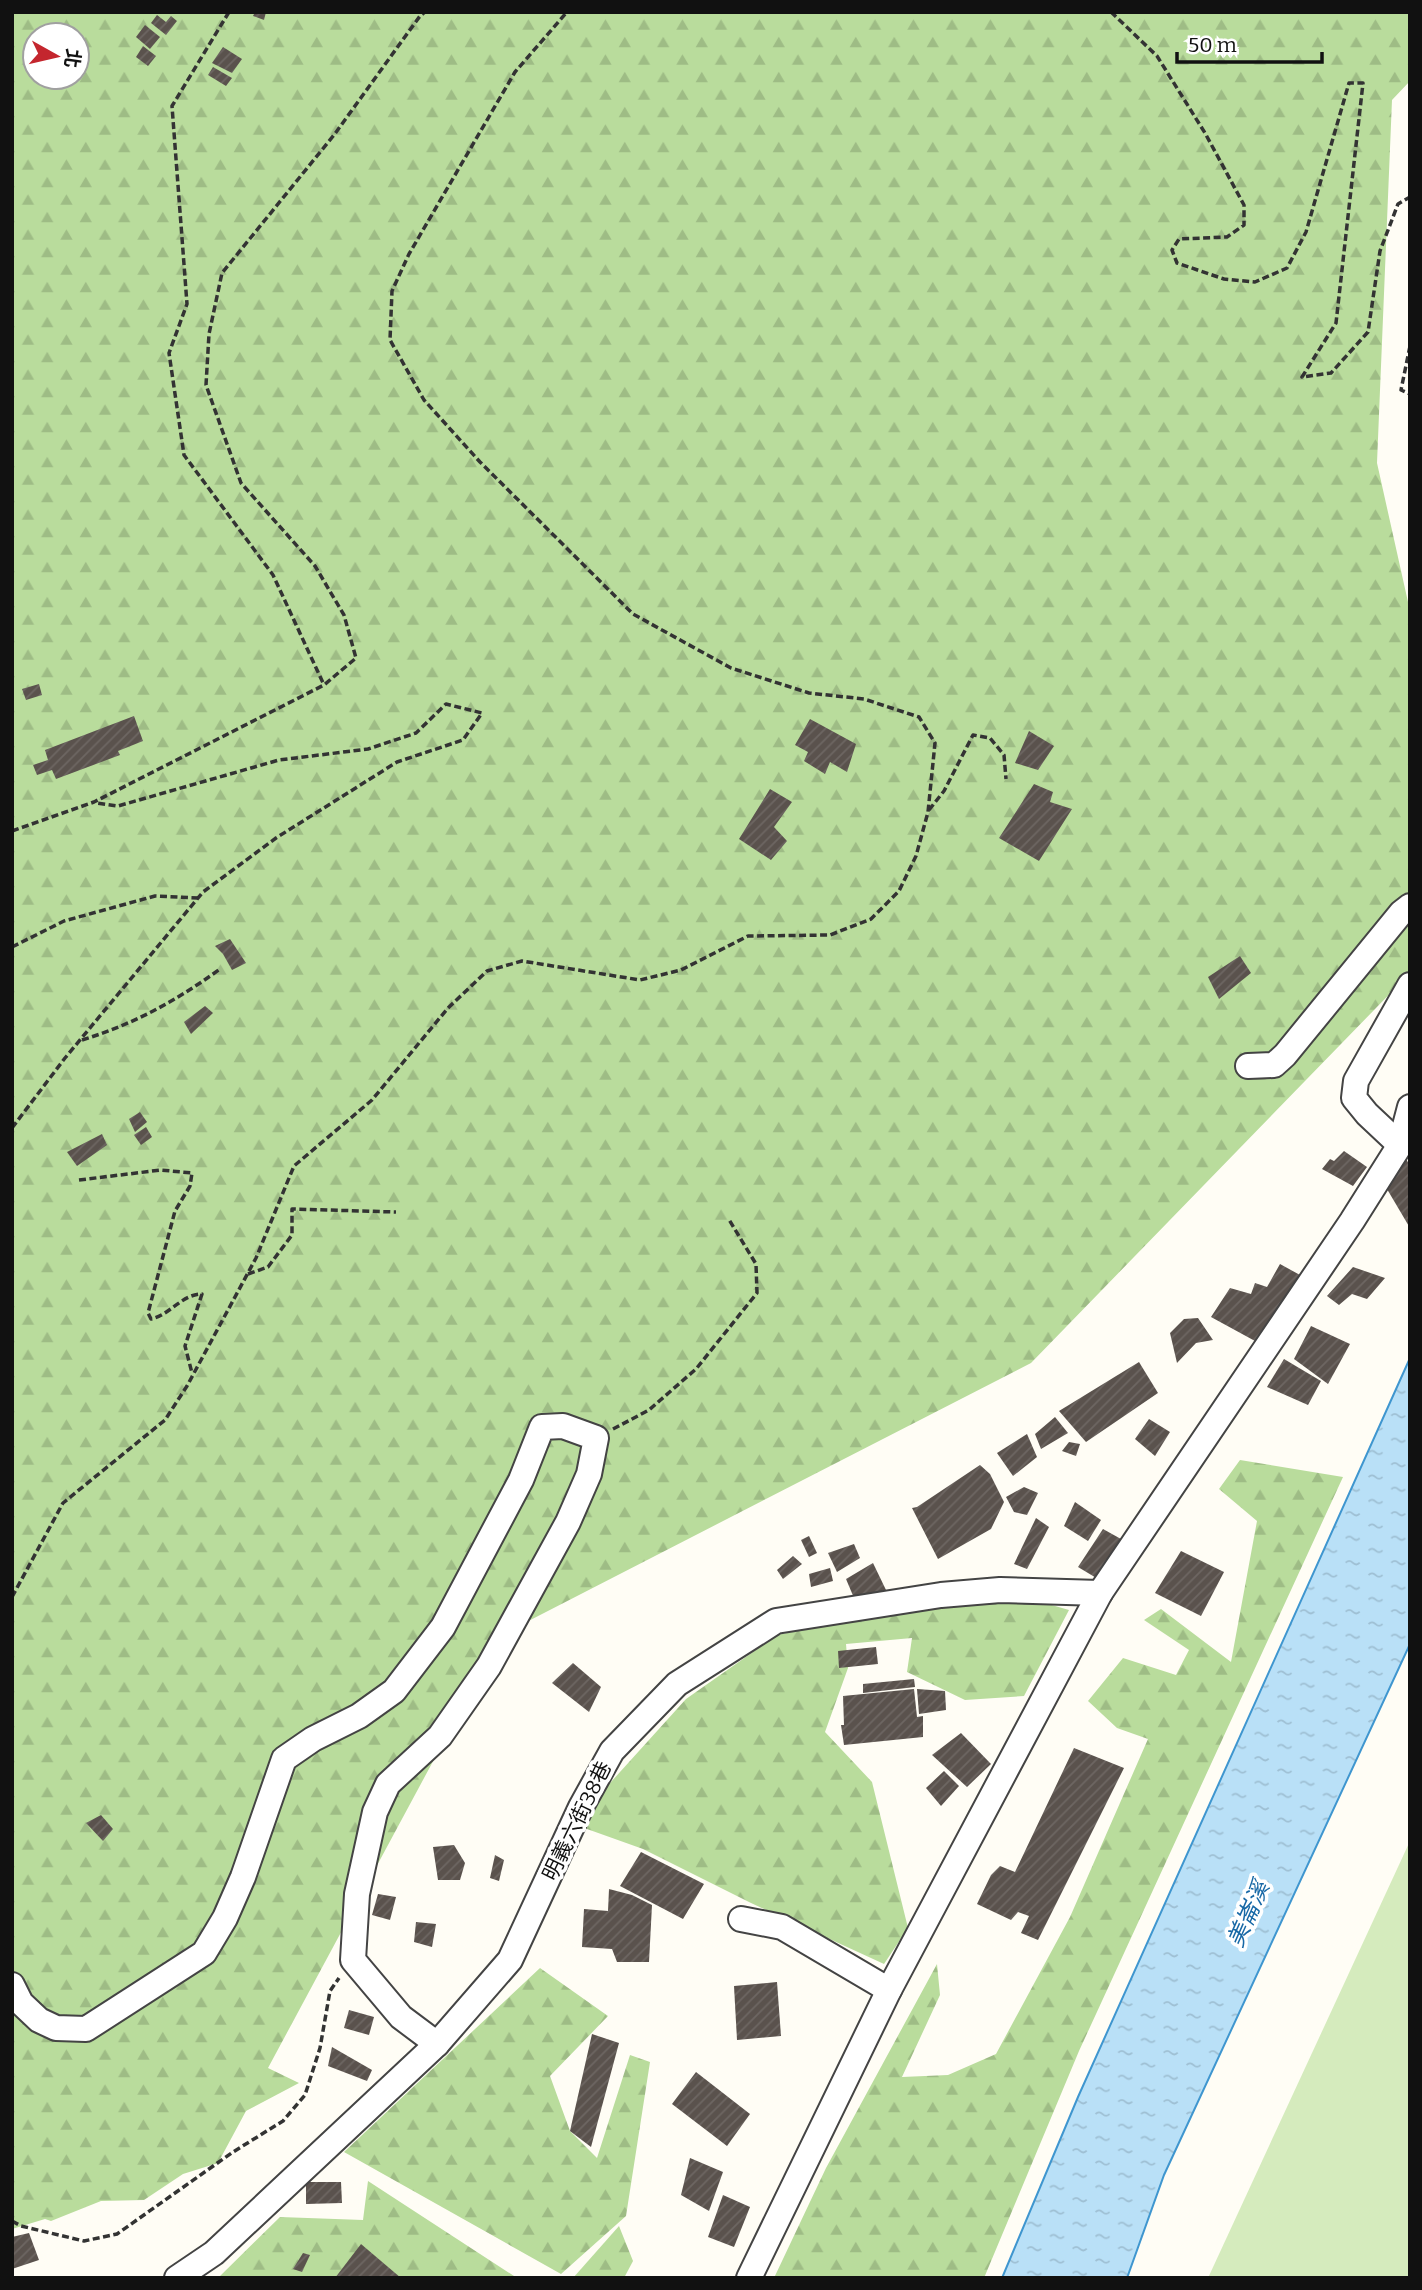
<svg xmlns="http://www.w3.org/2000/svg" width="1422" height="2290" font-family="Bitter,'Noto Sans TC',serif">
	<defs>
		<pattern id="forest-firs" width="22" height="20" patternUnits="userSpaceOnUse" patternTransform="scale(1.75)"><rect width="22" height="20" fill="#b9dc9c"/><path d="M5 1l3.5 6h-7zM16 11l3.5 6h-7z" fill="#9ebc85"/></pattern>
		<pattern id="water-ripples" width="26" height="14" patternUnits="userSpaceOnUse" patternTransform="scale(1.75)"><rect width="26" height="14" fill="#b9e0f7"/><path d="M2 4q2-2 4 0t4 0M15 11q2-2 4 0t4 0" fill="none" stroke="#9ebfd3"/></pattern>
		<pattern id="building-hatch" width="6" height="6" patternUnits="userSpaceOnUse" patternTransform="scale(1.75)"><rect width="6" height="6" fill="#5a524d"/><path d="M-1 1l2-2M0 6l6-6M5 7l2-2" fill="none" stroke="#6d6662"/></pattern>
	</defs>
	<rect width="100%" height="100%" fill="#fffdf5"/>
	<g fill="url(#forest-firs)" fill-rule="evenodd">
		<path d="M12,12H1410V81L1392,100L1377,463L1410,611V973L1031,1363L501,1635L268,2068L299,2083L246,2111L218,2163L183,2174L144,2200L101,2201L51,2221L45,2219L12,2229ZM35,35H77V77H35Z"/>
		<polygon points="1240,1460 1343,1477 1079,2051 984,2278 774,2278 826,2168 937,1964 940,1995 902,2077 948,2075 996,2054 1070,1917 1148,1739 1117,1728 1088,1701 1123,1658 1176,1675 1189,1650 1144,1620 1161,1609 1231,1662 1257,1521 1219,1489"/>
		<polygon points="1000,1590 1069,1610 1024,1696 965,1700 907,1672 912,1638 846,1644 848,1668 825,1732 872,1782 908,1928 884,1964 751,1903 643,1849 573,1824 686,1699 777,1635"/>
		<polygon points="540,1968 608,2016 550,2076 570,2131 597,2158 630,2055 650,2062 626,2216 561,2274 344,2152"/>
		<polygon points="368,2181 514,2276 512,2278 218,2278 280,2217 363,2220"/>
		<polygon points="619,2226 633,2261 624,2278 573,2278"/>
	</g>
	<polygon fill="#d5ebbd" points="1410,1841 1410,2278 1208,2278"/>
	<polygon fill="url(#water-ripples)" stroke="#3f96cf" stroke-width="2" points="1410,1358 1410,1644 1164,2175 1127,2278 1002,2278 1078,2097"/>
	<g fill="url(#building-hatch)">
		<polygon points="255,12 266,12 264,20 253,16"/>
		<polygon points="157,15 166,22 171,16 177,21 166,35 151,23"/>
		<polygon points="145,25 160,37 150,49 136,37"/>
		<polygon points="143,46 156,56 148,66 136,57"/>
		<polygon points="223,47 242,59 232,73 212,63"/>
		<polygon points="213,67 232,78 226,86 208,75"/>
		<polygon points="39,684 42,695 26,700 22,689"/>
		<polygon points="134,716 143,741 118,751 120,755 56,779 52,770 37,775 33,765 48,760 45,750"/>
		<polygon points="810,719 856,744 847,772 830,762 825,774 804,761 808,752 795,745"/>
		<polygon points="1029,731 1054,746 1038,770 1015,763"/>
		<polygon points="1034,784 1053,792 1050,802 1072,809 1039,861 999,838"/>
		<polygon points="770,789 792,802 774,827 787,841 771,860 739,839"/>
		<polygon points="230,939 246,963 232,970 223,954 215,946"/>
		<polygon points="1240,956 1251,973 1219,999 1208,977"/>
		<polygon points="205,1006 213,1013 191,1034 184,1022"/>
		<polygon points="140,1112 147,1122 135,1132 129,1119"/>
		<polygon points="146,1127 152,1137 141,1145 134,1135"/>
		<polygon points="102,1134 107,1145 77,1166 67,1152"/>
		<polygon points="1344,1151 1367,1167 1353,1186 1322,1169 1330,1159 1334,1161"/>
		<polygon points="1405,1157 1410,1166 1410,1228 1384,1184"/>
		<polygon points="1280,1264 1300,1275 1255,1341 1211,1317 1230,1288 1251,1294 1255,1283 1267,1287"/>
		<polygon points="1353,1267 1385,1278 1367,1299 1352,1294 1339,1305 1327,1296"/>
		<polygon points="1198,1318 1213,1340 1196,1343 1177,1363 1170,1333 1184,1319"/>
		<polygon points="1311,1326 1350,1344 1328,1384 1294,1359"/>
		<polygon points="1284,1359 1321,1381 1308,1405 1267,1387"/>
		<polygon points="1139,1362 1158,1393 1086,1442 1059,1411"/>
		<polygon points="1055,1417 1068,1433 1041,1449 1035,1434"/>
		<polygon points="1149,1419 1170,1432 1155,1456 1135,1439"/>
		<polygon points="1027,1434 1037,1457 1013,1476 997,1453"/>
		<polygon points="1069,1442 1080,1444 1076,1456 1062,1451"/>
		<polygon points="980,1465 990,1474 1004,1502 991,1529 938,1559 912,1508 917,1507"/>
		<polygon points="1024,1487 1038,1493 1027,1515 1014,1512 1006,1497"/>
		<polygon points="1075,1502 1101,1520 1088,1541 1064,1526"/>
		<polygon points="1036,1518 1049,1527 1027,1569 1014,1564"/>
		<polygon points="1103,1529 1121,1539 1098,1579 1078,1567"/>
		<polygon points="809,1536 817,1553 809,1557 801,1540"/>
		<polygon points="854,1544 860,1558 837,1572 828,1553"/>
		<polygon points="1181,1551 1224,1572 1201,1616 1155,1593"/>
		<polygon points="793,1556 802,1564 783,1579 777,1570"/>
		<polygon points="873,1563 886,1590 854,1598 846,1579"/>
		<polygon points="830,1568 833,1581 811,1587 809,1574"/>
		<polygon points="876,1647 878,1664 839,1668 838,1651"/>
		<polygon points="573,1663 601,1687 589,1712 552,1683"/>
		<polygon points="914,1679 915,1687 863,1693 863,1684"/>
		<polygon points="914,1689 917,1717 923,1716 923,1737 844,1745 841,1725 844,1725 843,1696"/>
		<polygon points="917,1689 945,1691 946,1710 919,1714"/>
		<polygon points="961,1733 991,1764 967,1787 932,1755"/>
		<polygon points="1074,1748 1124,1768 1038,1940 1021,1933 1029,1916 1018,1912 1011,1920 977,1904 991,1875 1000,1866 1015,1872"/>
		<polygon points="944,1771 959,1786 941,1806 926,1788"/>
		<polygon points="101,1815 113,1829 103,1841 86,1823"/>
		<polygon points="454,1845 465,1863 460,1880 438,1880 433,1847"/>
		<polygon points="641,1852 704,1884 683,1919 620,1886"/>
		<polygon points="495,1855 504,1860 499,1881 490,1878"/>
		<polygon points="609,1889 632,1895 652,1905 649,1962 617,1962 612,1949 582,1947 584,1909 608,1911"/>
		<polygon points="378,1894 396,1897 390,1920 372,1915"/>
		<polygon points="416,1922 436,1924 432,1947 414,1942"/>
		<polygon points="777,1982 781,2036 737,2040 734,1986"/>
		<polygon points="349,2010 374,2017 369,2035 344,2028"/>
		<polygon points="592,2034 619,2043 591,2147 570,2131"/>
		<polygon points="332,2047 372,2070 367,2081 328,2066"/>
		<polygon points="696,2072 750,2114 727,2146 672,2104"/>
		<polygon points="690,2158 723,2172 709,2211 681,2195"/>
		<polygon points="306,2182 341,2182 342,2203 306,2204"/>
		<polygon points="723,2195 750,2207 734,2247 708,2237"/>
		<polygon points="29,2233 39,2260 12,2269 12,2237"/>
		<polygon points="361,2244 401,2278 335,2278"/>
		<polygon points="303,2253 310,2255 302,2272 293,2269"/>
	</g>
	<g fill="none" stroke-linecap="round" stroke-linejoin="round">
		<g stroke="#444" stroke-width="28">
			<g id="minor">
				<polyline points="1248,1066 1274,1065 1285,1055 1401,913 1410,906"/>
				<polyline points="1400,1145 1367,1114 1354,1098 1356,1081 1410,985"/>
				<polyline points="741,1919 782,1927 889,1990"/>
				<polyline points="12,1985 21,2003 39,2020 56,2028 86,2029 204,1953 225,1918 243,1877 284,1759 313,1739 359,1716 394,1691 443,1627 521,1480 542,1427 563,1426 596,1438 589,1474 568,1522 489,1666 440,1736 388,1784 375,1812 357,1894 353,1960 401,2017 437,2044"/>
				<polyline points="177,2278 214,2253 437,2044 510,1960 581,1807 612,1751 677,1684 776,1621 941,1595 1000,1590 1100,1593"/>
				<polyline points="749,2278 889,1990 1100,1593 1352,1221 1400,1145 1410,1107"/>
			</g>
		</g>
		<g stroke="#333" stroke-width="3.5" stroke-dasharray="7 3.5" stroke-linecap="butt">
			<polyline points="229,12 172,106 187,304 169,353 184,455 273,575 324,685"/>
			<polyline points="1111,12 1157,56 1205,133 1244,205 1244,225 1227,237 1179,239 1172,250 1177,263 1224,279 1255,282 1287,268 1306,232 1349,83 1363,83 1336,323 1302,377 1331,373 1368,332 1380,251 1398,204 1410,197"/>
			<polyline points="1410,346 1401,390 1410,394"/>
			<polyline points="929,810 944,791 973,735 990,738 1004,755 1006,779"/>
			<polyline points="12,831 94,802 324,685 356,658 344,615 315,566 241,483 206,385 209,334 222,273 334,135 420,16 425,12"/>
			<polyline points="12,947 64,921 155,896 198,898"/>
			<path d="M82,1040C134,1024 176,1001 220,969"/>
			<polyline points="12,1128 65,1058 203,892 276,838 397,762 463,740 482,713 446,704 416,733 368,749 279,760 118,806 96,803"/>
			<path d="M79,1180L161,1170L192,1173L190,1186L175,1211L148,1313L151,1319C170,1315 182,1294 202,1294L185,1346L192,1373"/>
			<polyline points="248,1274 268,1267 292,1235 292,1209 396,1212"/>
			<polyline points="613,1429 649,1410 696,1369 757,1293 756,1264 728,1218"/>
			<polyline points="12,1597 63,1503 165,1420 187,1386 256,1258 294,1166 372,1100 448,1008 487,971 522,961 640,980 681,970 748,936 830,935 871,919 899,891 916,856 928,812 935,743 919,717 864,699 809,693 731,668 633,614 480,462 424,400 390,340 392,291 409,254 515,72 567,12"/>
			<polyline points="12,2221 21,2226 84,2241 117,2234 233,2152 283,2121 305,2095 320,2048 330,1991 339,1978"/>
		</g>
		<use href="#minor" stroke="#fff" stroke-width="24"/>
	</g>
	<g text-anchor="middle" stroke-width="7" stroke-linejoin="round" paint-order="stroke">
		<g font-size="21" fill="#111" stroke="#fff">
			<text transform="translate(577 1821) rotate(-64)" y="7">明義六街38巷</text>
		</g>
		<g font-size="23" font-style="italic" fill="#1768a6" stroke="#fff">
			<text transform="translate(1248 1914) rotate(-66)" y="8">美崙溪</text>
		</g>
	</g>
	<rect width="1422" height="2290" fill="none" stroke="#111111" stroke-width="28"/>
	<g transform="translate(56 56) rotate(98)"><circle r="33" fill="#ffffff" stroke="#a0a0a0" stroke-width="2"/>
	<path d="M0-5L12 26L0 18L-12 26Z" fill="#c4262e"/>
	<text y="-10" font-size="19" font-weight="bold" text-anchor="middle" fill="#111111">北</text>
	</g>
	<path d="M1177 52v10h145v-10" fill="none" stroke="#111111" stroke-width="3.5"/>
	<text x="1188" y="52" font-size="21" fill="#111111" stroke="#ffffff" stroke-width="5" paint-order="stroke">50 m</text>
</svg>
